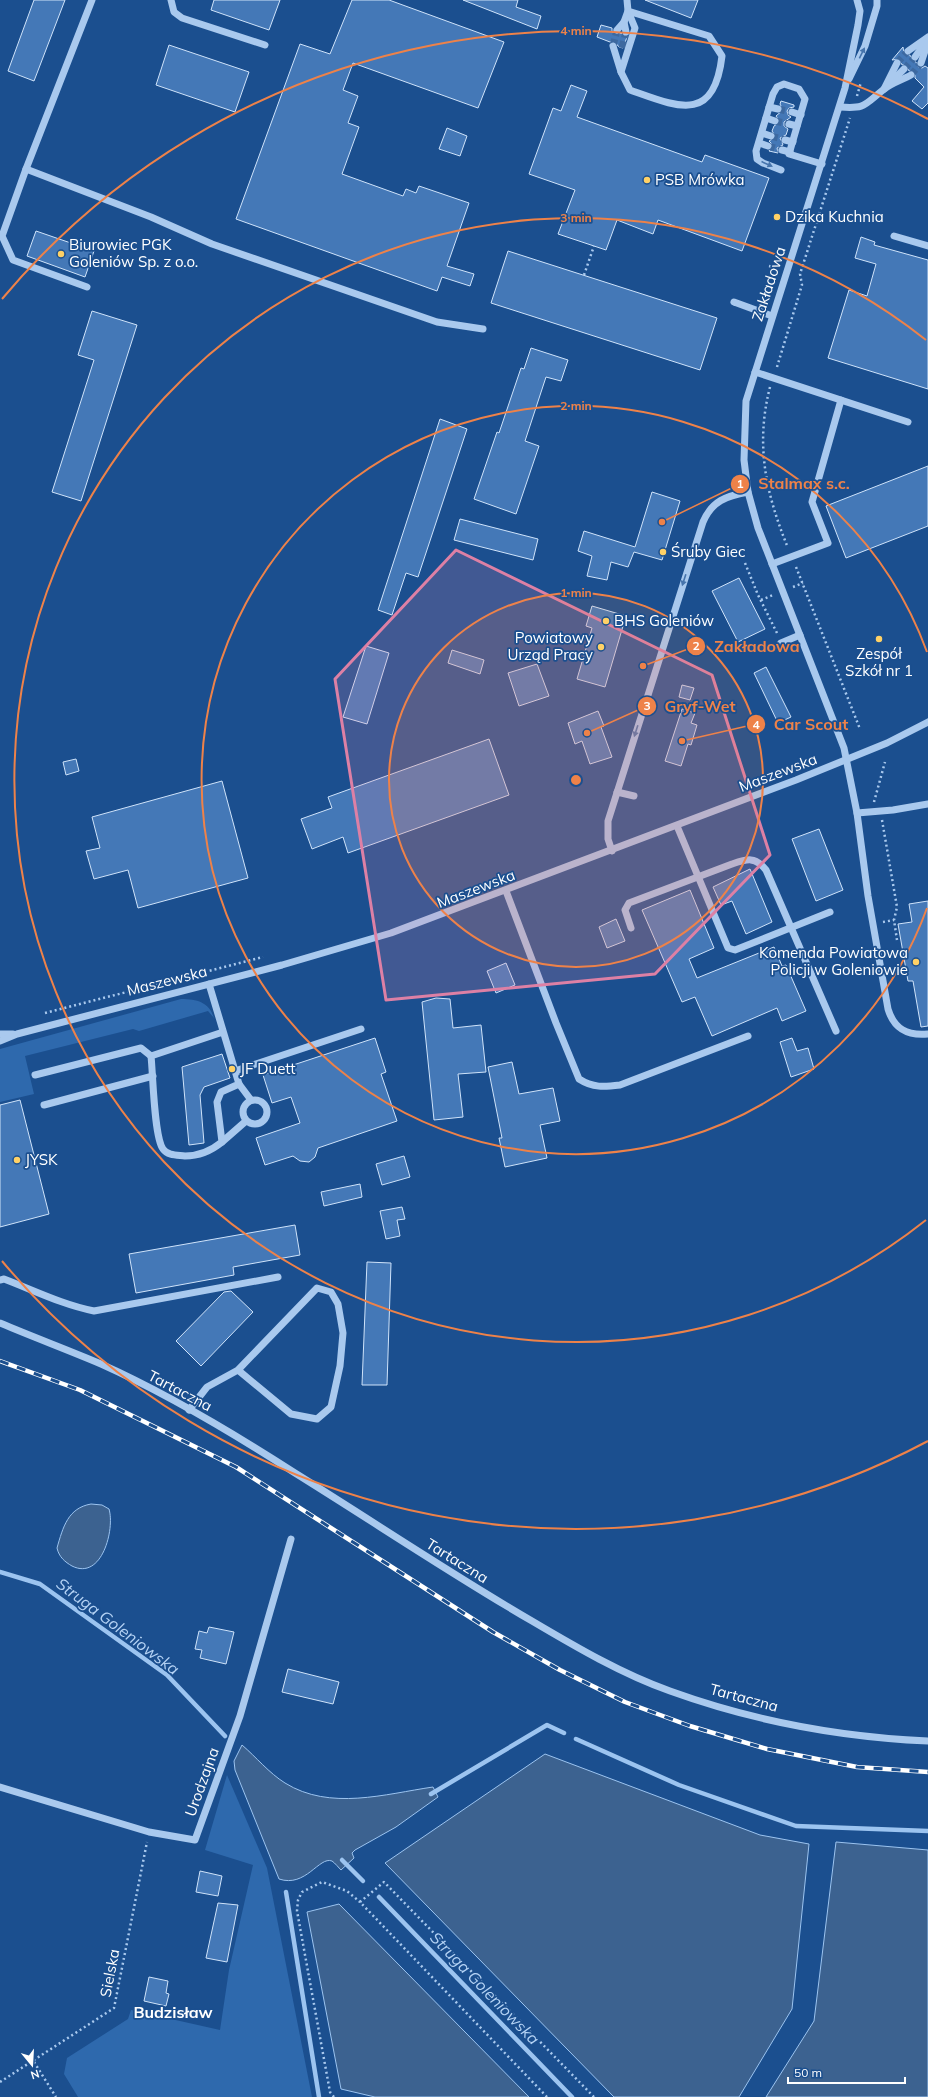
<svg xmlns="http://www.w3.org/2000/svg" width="928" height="2097" font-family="Mulish,sans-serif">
	<rect width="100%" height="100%" fill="#1b4f8f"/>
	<g fill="#2e69ad">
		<path d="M181,999C197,999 209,1002 214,1018L208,1011L139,1031L133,1029L25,1056L34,1094L0,1102V1049Z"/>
		<polygon points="227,1775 267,1868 312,2097 78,2097 64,2074 67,2058 128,2019 131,2010 220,2030 229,1970 253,1865 205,1850"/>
	</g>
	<g fill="#3c6290" stroke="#9cc4f0">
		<path d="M91,1504L102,1505L109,1509C115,1529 102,1581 72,1566C65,1562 59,1557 57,1548C63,1527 68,1508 91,1504Z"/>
		<path d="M242,1745C256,1757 269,1773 285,1783C330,1811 385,1794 433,1787L438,1797L396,1827L355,1850L352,1853L354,1858L341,1870C339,1868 335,1863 332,1861C319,1856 306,1888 279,1879L235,1770L234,1761Z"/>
		<polygon points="545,1754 760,1835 809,1844 792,2009 739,2097 614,2097 385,1863"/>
		<polygon points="836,1842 928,1850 928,2097 766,2097 814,2021"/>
		<polygon points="339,1904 529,2097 375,2097 341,2089 307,1912"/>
	</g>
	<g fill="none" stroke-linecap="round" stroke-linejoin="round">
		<g stroke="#9cc4f0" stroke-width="4.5">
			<polyline points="0,1572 40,1584 167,1675 225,1736"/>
			<polyline points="576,1739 679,1785 796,1826 928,1831"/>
			<polyline points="431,1794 547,1725 564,1733"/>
			<polyline points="342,1860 363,1881"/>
			<polyline points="286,1892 319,2097"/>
			<polyline points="379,1897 572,2097"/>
		</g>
	</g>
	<g fill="#4478b7" stroke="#cfe3fa">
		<polygon points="34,0 65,0 34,81 8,71"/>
		<polygon points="214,0 280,0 269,30 211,10"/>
		<polygon points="352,0 389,0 504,42 478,108 353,63 343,90 358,96 348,123 359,127 342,174 403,196 406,189 416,193 419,186 469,203 447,266 474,274 470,286 442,277 437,291 236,219 300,44 330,54"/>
		<polygon points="463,0 518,0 516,7 541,16 537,29"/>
		<polygon points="645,0 698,0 691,18"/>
		<polygon points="601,25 612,28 612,32 616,35 621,33 627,37 623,48 619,47 614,41 610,42 597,37"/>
		<polygon points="169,45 249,72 235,112 156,85"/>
		<polygon points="903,47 904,54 910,55 911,59 916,62 918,67 922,68 925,66 928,68 928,103 922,109 912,101 924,87 915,78 915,72 909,71 906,64 902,65 900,59 892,60"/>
		<polygon points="571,85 587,91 577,117 702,162 705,155 769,178 742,251 658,220 653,234 617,220 606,250 558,234 575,190 529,174 553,108 561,111"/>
		<polygon points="781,101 794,105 794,107 789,108 787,111 788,115 791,117 784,122 784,126 788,129 786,135 780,138 783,145 777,148 778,153 769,151 773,145 769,141 776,137 772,131 774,126 780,122 776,116 783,110 780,104"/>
		<polygon points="447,128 467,136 460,156 439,149"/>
		<polygon points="36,231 94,251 85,277 27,256"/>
		<polygon points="861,237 875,242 874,245 928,260 928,389 828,358 849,290 867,296 876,264 855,258"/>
		<polygon points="508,251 717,318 700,370 491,303"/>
		<polygon points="92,311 137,325 81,501 52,492 94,360 78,355"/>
		<polygon points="531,348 568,360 561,381 546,377 525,441 539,446 516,514 474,499 497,432 499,433 521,368 524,369"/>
		<polygon points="440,419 467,429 418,577 406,573 392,615 378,610"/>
		<polygon points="928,466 928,526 846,558 826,506"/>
		<polygon points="652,492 680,501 662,560 634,552 628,567 611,562 607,580 587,576 592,556 578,551 584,531 635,547"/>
		<polygon points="460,519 538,539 533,560 454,540"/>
		<polygon points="739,578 765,629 738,642 712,591"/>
		<polygon points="592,606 626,616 605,687 577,679 592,628 586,626"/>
		<polygon points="366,646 389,653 367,724 343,717"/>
		<polygon points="452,650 484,660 480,674 448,663"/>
		<polygon points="537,664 549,696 519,706 508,673"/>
		<polygon points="766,667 791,717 778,723 754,673"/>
		<polygon points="682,685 694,688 690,700 679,697"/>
		<polygon points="682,709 695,713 691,723 697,725 691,745 688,744 681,766 665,761"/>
		<polygon points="598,711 604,726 601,727 612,757 590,764 582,741 575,744 568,723"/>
		<polygon points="489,739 509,795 348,853 343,837 312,849 301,819 332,808 328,797"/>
		<polygon points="76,759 79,771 66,775 63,762"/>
		<polygon points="222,781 248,878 138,908 128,870 94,879 86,851 100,848 92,817"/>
		<polygon points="819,829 843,890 816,901 792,839"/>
		<polygon points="750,869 772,922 746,934 732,901 721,905 713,887"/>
		<polygon points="690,890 714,948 689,959 697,978 774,947 782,966 786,965 806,1011 782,1021 777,1008 712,1036 695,997 682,1002 642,910"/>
		<polygon points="928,901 928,1026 921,1027 913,981 908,981 898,924 912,922 909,904"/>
		<polygon points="616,919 625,941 607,948 599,927"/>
		<polygon points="506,963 515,985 496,993 487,971"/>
		<polygon points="436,998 450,999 453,1028 481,1025 486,1072 458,1074 463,1117 434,1120 422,1002"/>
		<polygon points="375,1038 386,1072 381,1074 397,1121 318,1148 315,1157 309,1162 300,1161 293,1156 265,1165 256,1138 300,1123 291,1097 272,1103 263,1075"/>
		<polygon points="792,1038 797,1051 808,1048 814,1069 791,1077 780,1042"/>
		<polygon points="222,1054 230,1078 204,1087 200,1095 204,1143 189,1145 182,1067"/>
		<polygon points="512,1062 519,1094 553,1088 560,1121 540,1125 547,1158 505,1167 499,1138 502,1138 488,1067"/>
		<polygon points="20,1100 49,1214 0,1227 0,1105"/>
		<polygon points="404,1156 410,1177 382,1185 376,1164"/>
		<polygon points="360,1184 362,1197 324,1206 321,1192"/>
		<polygon points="402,1207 405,1219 397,1220 400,1236 386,1239 380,1211"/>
		<polygon points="295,1225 300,1255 233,1267 234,1275 136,1293 129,1254"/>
		<polygon points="367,1262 391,1263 387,1385 362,1385"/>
		<polygon points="231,1291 253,1312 201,1366 176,1341 224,1292"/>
		<polygon points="209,1627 234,1632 226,1664 200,1658 202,1650 195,1649 199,1631 207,1633"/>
		<polygon points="288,1669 339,1682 333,1704 282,1692"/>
		<polygon points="200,1871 222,1876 218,1896 196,1892"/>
		<polygon points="218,1903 238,1905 227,1962 206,1958"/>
		<polygon points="149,1977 168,1981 166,1993 169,1994 166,2006 144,2001"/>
	</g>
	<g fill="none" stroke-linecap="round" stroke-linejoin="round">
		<g stroke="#3d69a0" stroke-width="7" stroke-dasharray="7 3.5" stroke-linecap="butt">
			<polyline points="613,46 617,30"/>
			<polyline points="622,48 626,32"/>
			<polyline points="897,63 908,51"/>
			<polyline points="904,69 915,57"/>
			<polyline points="911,75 921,63"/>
			<polyline points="778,109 792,112"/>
			<polyline points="775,121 789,124"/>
			<polyline points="771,136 785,140"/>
			<polyline points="768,146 782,150"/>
		</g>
		<g stroke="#a9c9ee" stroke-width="2.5" stroke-dasharray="2 3" stroke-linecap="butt">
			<polyline points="857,96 861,82"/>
			<polyline points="769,266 778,268"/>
			<polyline points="584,275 594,246"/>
			<polyline points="777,367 802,285 800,274 850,118"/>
			<path d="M770,387C755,445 766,494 788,548"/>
			<polyline points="745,563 758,595 777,633"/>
			<polyline points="796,567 860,729"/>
			<polyline points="793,587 803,583"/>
			<polyline points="761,600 773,595"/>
			<polyline points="874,802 885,762"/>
			<polyline points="882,820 897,907 894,920 897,940"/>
			<polyline points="883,922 894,920"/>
			<polyline points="45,1013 263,957"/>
			<polyline points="34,2062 56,2097"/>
			<polyline points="0,2082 114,2008 147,1842"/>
			<polyline points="334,2097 330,2092 297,1911 298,1900 302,1892 322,1882 347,1891 360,1902"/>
			<polyline points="547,2097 360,1902 384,1882 594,2097"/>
		</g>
		<g stroke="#a9c9ee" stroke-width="7">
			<polyline points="171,0 174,12 182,18 265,45"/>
			<path d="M627,0L628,11L635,28L621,72L630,90C678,107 714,124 722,56L709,36L628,11"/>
			<path d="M857,0L860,11L858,25L845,88L746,401L744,460L748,492L758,528L844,748L857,813L868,896L888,1009C894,1029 907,1036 928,1034"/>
			<polyline points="617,30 624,22"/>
			<polyline points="626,32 624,22 628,11"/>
			<polyline points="613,46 621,72"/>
			<polyline points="908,51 928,37"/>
			<polyline points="915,57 927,40"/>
			<polyline points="921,63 928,42"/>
			<polyline points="849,79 865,46 877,6 877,0"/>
			<polyline points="890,83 904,69"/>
			<polyline points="884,89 897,63"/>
			<polyline points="769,107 778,109"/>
			<path d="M840,107C866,109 864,105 883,90C891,83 902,80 911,75"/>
			<polyline points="792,112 801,115"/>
			<polyline points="766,118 775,121"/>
			<polyline points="789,124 797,126"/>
			<polyline points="762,133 771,136"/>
			<polyline points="785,140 793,142"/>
			<polyline points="759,143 768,146"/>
			<polyline points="782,150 790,152"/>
			<polyline points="26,169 151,217 212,244 437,322 483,329"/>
			<polyline points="781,170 763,163 757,159 756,151 773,94 777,87 784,84 799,89 805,99 789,154 822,164"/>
			<polyline points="894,236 928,246"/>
			<polyline points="87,287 13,260 2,236 26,169 92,0"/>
			<polyline points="734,302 772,316"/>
			<polyline points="755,372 908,422"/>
			<polyline points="772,564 828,543 812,502 841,400"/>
			<polyline points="781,643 800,635"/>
			<polyline points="617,792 634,796"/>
			<polyline points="857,813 893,810 928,804"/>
			<polyline points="677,826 728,948 735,950 830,912"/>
			<path d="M612,851L608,839V821L703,522C712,501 726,496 748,492"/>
			<path d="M506,891L556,1023L579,1079C593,1088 604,1087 620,1085L748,1036"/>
			<path d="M631,928L625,910L629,903L732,864C747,859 755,856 766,870L836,1031"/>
			<path d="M209,984L239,1084L221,1092L217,1102L222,1142C211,1151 199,1156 185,1156C177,1155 168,1156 163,1149C154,1137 153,1074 151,1056L223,1032"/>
			<polyline points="0,1034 13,1034"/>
			<polyline points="0,1041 17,1034 282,965 391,933 796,780 887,743 928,722"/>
			<polyline points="235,1071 361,1029"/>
			<polyline points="35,1075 141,1048 151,1056"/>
			<polyline points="239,1084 251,1100"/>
			<circle cx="255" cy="1112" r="12"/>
			<polyline points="44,1105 153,1076"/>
			<polyline points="222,1142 246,1121"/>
			<path d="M0,1280L4,1279C33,1290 63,1305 94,1311L278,1277"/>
			<path d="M0,1323C33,1337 68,1350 101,1364C168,1394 233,1433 295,1473C374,1522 451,1574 532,1621C576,1647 622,1674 670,1691C753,1721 840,1737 928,1741"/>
			<polyline points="189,1410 207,1387 238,1370 317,1288 331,1292 338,1304 343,1333 340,1366 331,1407 317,1419 291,1414 238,1370"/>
			<polyline points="0,1787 149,1832 195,1840 240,1716 291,1539"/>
		</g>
		<g stroke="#fff" stroke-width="4.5">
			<polyline id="rail" points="0,1361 80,1390 236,1467 493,1632 560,1670 625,1702 690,1726 767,1749 857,1767 928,1772"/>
		</g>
		<use href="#rail" stroke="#1b4f8f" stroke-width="3" stroke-dasharray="9" stroke-linecap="butt"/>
	</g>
	<defs><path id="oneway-solid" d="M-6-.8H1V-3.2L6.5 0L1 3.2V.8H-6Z"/></defs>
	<g fill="#4674ac">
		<use href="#oneway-solid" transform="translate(862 53) rotate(-64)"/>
		<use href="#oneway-solid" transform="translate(767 164) rotate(24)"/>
		<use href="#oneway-solid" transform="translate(684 580) rotate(108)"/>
		<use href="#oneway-solid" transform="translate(636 731) rotate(108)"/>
	</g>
	<path fill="#dd80a5" fill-opacity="0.2" stroke="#dd80a5" stroke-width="3" stroke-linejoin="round" d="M456,550L712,675L770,855L655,974L386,1000L335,679Z"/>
	<circle cx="576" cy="780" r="187" fill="#ee8249" fill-opacity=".12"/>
	<g fill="none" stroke="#ee8249" stroke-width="2">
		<circle cx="576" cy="780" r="187"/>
		<path d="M927 908A374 374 0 1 1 927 652"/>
		<path d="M926 1220A562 562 0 1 1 926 340"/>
		<path d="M928 1441A749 749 0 0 1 2 1261M2 299A749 749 0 0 1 928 119"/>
	</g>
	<g fill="#ffd166" stroke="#1b4f8f" stroke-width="1.5">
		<circle cx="647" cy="180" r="4"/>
		<circle cx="777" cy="217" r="4"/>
		<circle cx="61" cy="254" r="4"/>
		<circle cx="663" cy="552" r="4"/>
		<circle cx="606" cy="621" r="4"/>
		<circle cx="879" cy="639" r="4"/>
		<circle cx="601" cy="647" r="4"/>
		<circle cx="916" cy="962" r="4"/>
		<circle cx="232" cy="1069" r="4"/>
		<circle cx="17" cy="1160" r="4"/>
	</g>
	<g text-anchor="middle" stroke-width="3.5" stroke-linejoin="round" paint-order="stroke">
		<g font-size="15" fill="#fff" stroke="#1b4f8f" text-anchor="start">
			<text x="655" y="185">PSB Mrówka</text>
			<text x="785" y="222">Dzika Kuchnia</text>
			<text x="69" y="250">Biurowiec PGK<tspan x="69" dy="17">Goleniów Sp. z o.o.</tspan></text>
			<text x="671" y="557">Śruby Giec</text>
			<text x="614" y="626">BHS Goleniów</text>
			<text x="593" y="643" text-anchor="end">Powiatowy<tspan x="593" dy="17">Urząd Pracy</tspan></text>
			<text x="879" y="659" text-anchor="middle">Zespół<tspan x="879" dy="17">Szkół nr 1</tspan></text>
			<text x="908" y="958" text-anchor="end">Komenda Powiatowa<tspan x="908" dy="17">Policji w Goleniowie</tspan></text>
			<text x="240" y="1074">JF Duett</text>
			<text x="25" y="1165">JYSK</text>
		</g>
		<g font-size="15" fill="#fff" stroke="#1b4f8f">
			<text transform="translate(769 284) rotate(-72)" y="5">Zakładowa</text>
			<text transform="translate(778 773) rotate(-21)" y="5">Maszewska</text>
			<text transform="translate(476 889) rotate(-21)" y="5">Maszewska</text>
			<text transform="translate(167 981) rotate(-14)" y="5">Maszewska</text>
			<text transform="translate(180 1391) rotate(28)" y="5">Tartaczna</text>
			<text transform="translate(457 1561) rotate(32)" y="5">Tartaczna</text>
			<text transform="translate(744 1698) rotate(15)" y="5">Tartaczna</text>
			<text transform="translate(202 1782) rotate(-70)" y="5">Urodzajna</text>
			<text transform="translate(110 1973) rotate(-79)" y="5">Sielska</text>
		</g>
		<g font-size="16" font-style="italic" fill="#b5d3f5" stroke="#1b4f8f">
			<text transform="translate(118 1626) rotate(37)" y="6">Struga Goleniowska</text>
			<text transform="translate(485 1988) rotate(46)" y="6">Struga Goleniowska</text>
		</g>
		<g font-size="16" font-weight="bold" fill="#fff" stroke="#1b4f8f">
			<text x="173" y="2018">Budzisław</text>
		</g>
	</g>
	<circle cx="576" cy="780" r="6" fill="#ee8249" stroke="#1b4f8f" stroke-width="2"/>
	<g font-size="12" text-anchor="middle" font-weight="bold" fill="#ee8249" stroke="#1b4f8f" stroke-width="3.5" stroke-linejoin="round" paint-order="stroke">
		<text x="576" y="35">4 min</text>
		<text x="576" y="222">3 min</text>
		<text x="576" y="410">2 min</text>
		<text x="576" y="597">1 min</text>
	</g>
	<path fill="none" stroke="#ee8249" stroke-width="1.5" d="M662 522L740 484M643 666L696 646M587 733L647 706M682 741L756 724"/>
	<g fill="#ee8249" stroke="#1b4f8f" stroke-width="1.5">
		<circle cx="662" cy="522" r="4"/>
		<circle cx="643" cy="666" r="4"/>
		<circle cx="587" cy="733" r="4"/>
		<circle cx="682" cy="741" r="4"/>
		<circle cx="740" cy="484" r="10"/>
		<circle cx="696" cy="646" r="10"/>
		<circle cx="647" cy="706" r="10"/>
		<circle cx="756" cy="724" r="10"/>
	</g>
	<g font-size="12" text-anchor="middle" font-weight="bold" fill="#fff">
		<text x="740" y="488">1</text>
		<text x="696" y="650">2</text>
		<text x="647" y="710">3</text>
		<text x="756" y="729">4</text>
	</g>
	<g font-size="16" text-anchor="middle" font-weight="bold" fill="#ee8249" stroke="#1b4f8f" stroke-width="3.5" stroke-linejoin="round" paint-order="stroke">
		<text x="804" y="489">Stalmax s.c.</text>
		<text x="757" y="652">Zakładowa</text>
		<text x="700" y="712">Gryf-Wet</text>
		<text x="811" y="730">Car Scout</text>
	</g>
	<g transform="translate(32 2065) rotate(162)" stroke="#1b4f8f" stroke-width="3" paint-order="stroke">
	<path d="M0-3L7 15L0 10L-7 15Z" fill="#ffffff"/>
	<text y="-6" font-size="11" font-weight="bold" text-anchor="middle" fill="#ffffff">N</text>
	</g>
	<path d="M788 2077v6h117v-6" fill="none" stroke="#ffffff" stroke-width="2"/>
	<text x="794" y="2077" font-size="12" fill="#ffffff" stroke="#1b4f8f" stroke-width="3" paint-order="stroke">50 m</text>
</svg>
